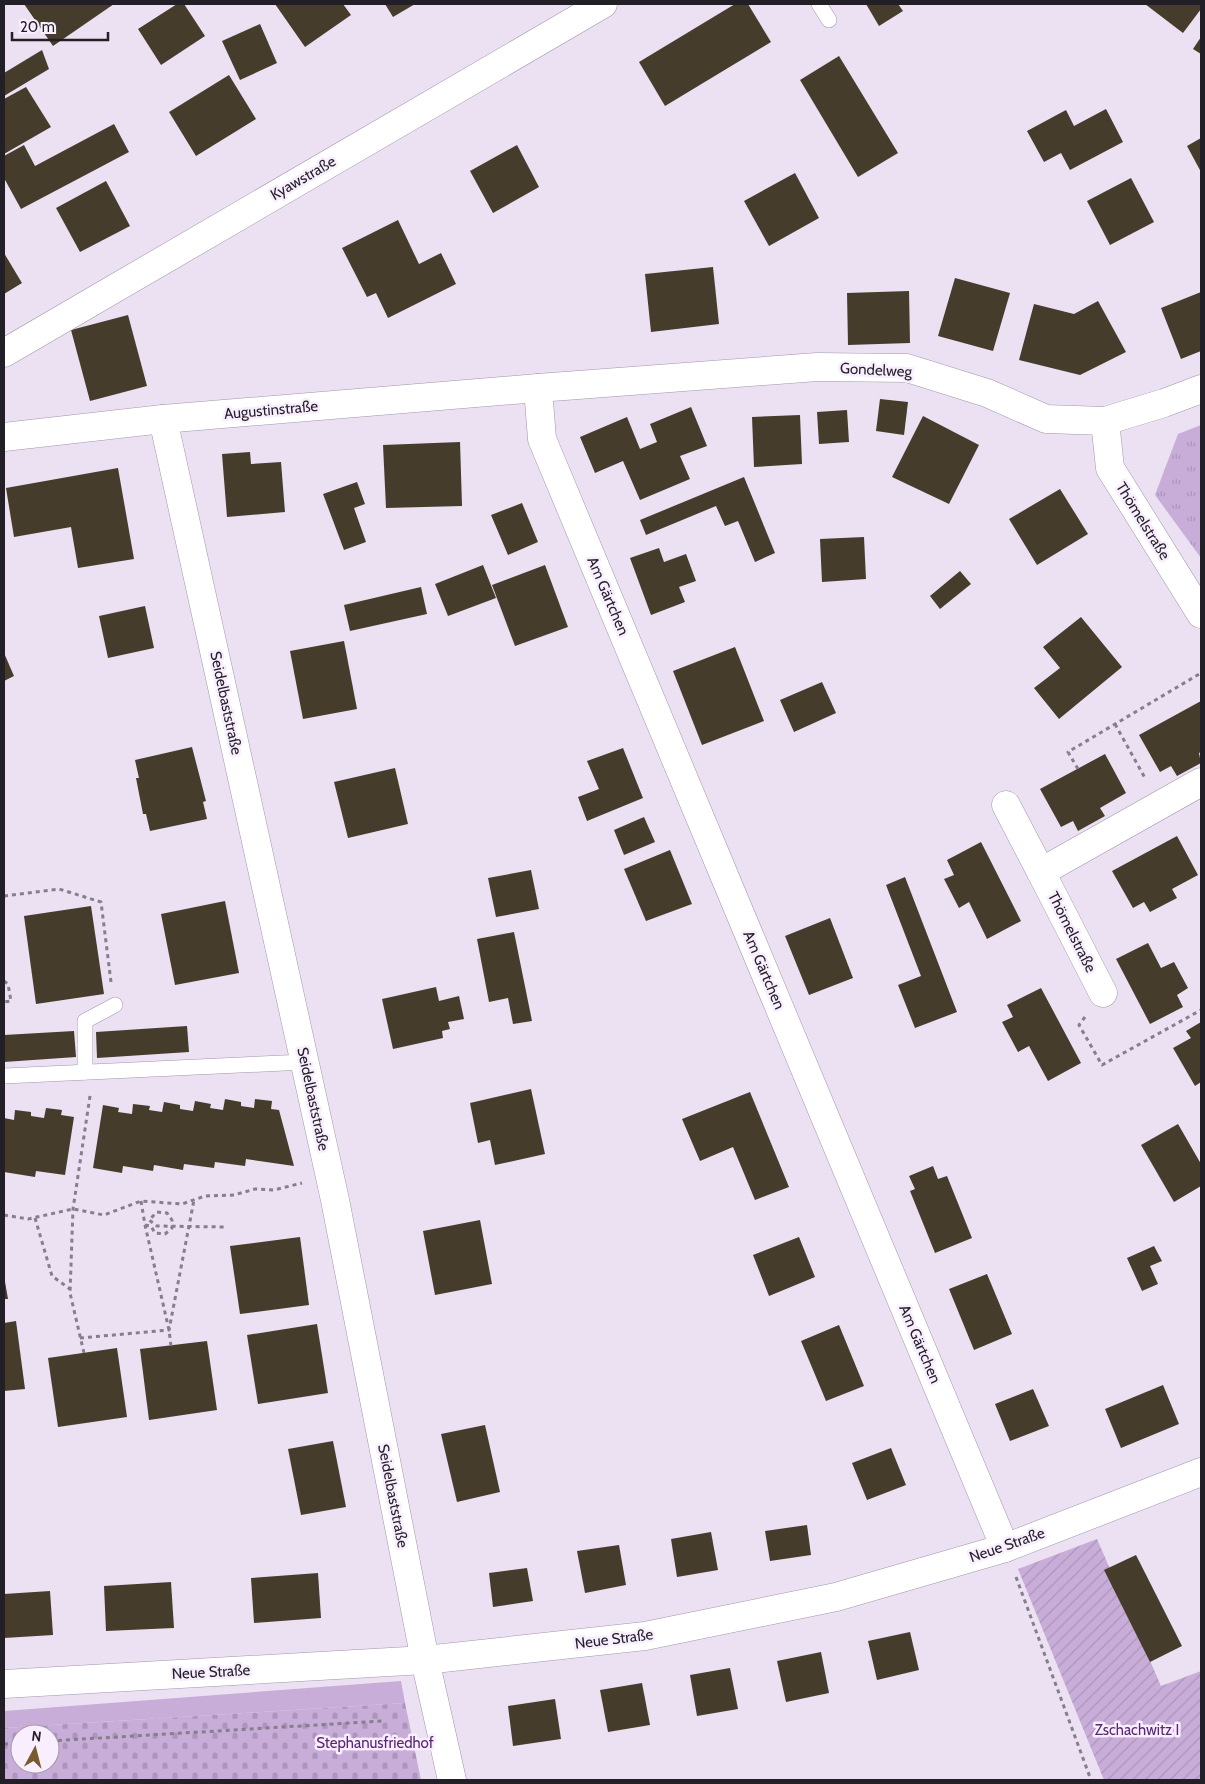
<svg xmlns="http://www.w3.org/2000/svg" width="1205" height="1784" font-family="Cabin,sans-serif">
	<defs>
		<pattern id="cemetery-stones" width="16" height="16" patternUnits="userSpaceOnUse" patternTransform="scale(1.25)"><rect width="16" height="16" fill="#c9add9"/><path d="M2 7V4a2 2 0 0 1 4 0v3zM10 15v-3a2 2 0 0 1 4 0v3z" fill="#ac94ba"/></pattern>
		<pattern id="park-tufts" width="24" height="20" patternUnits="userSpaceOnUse" patternTransform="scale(1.25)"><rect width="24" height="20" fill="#c9add9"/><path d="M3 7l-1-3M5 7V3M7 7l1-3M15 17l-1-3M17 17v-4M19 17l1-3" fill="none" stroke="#ac94ba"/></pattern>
		<pattern id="garden-furrows" width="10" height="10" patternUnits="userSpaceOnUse" patternTransform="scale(1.25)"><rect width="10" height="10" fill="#c9add9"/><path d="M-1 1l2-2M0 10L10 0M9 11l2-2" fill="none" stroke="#ac94ba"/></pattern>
	</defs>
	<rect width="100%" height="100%" fill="#ece0f3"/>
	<polygon fill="#c9add9" points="401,1681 405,1703 4,1728 4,1711"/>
	<path fill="url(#cemetery-stones)" fill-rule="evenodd" d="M405,1703L421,1780H4V1728ZM20,1734H50V1764H20Z"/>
	<polygon fill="url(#park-tufts)" points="1201,425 1201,558 1155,495 1178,434"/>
	<polygon fill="url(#garden-furrows)" points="1097,1539 1161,1686 1201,1671 1201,1780 1104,1780 1018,1569"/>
	<g fill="#463c2c">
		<polygon points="24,4 114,4 53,46"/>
		<polygon points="177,4 184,4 205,36 161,65 138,29"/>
		<polygon points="275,4 343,4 351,15 305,47"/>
		<polygon points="385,4 415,4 393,17"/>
		<polygon points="735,4 748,4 771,42 665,106 639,62"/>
		<polygon points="866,4 898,4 903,11 879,26"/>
		<polygon points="1145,4 1201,4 1201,9 1183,33"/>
		<polygon points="260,24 277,63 240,80 222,41"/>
		<polygon points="1201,37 1201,54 1193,49"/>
		<polygon points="42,50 49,69 4,96 4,73"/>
		<polygon points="839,56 898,153 858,177 800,80"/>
		<polygon points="229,75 256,119 196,156 169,112"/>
		<polygon points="26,87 51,127 4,154 4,99"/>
		<polygon points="1106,109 1123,142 1070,170 1061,153 1044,162 1027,131 1066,110 1074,126"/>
		<polygon points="114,124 129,152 21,209 4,178 4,156 24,145 35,166"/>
		<polygon points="1201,138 1201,172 1187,146"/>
		<polygon points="517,145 539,187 493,213 470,171"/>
		<polygon points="795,173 819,218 769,246 744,201"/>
		<polygon points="1131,178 1154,222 1110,245 1087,201"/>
		<polygon points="106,181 130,226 80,252 56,208"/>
		<polygon points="398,220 419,264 441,253 456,284 388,318 376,293 367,297 342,248"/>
		<polygon points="4,253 22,283 4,294"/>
		<polygon points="713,267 719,324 651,332 645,274"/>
		<polygon points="955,278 1010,293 993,351 938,336"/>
		<polygon points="909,291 910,343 848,345 847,293"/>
		<polygon points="1201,292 1201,351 1181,359 1161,308"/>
		<polygon points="1098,301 1126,352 1080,375 1019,360 1034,304 1074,314"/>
		<polygon points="128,315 147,386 90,401 71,330"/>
		<polygon points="880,399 908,402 904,435 876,431"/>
		<polygon points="691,407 707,446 680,456 690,479 640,500 623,461 595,473 580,437 627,417 640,449 657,442 650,424"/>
		<polygon points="847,410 849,442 819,444 817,412"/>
		<polygon points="800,415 802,464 754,467 752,417"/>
		<polygon points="923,416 979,445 949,504 892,477"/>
		<polygon points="460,442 462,506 386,508 383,445"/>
		<polygon points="250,452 251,464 281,462 285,512 227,517 222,454"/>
		<polygon points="118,468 134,559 78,568 71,527 14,537 6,488"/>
		<polygon points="744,477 775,553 755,562 738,521 725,526 716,506 646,535 640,520"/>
		<polygon points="357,482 365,504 354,508 366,542 344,550 323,494"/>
		<polygon points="1060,489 1088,534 1037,565 1009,519"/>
		<polygon points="522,503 538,542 508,555 491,515"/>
		<polygon points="864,537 866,579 822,582 820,539"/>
		<polygon points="659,548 664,562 686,554 696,581 679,587 685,602 651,615 630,558"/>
		<polygon points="483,565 496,598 448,616 435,584"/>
		<polygon points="545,565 568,627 515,646 492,585"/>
		<polygon points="960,571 971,584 940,609 930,596"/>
		<polygon points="421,587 427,614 350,631 344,605"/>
		<polygon points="145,606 154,648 108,658 99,616"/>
		<polygon points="1081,617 1122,667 1059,719 1034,688 1060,668 1043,647"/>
		<polygon points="344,641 357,709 303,719 290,651"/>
		<polygon points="735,647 764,721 702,745 673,671"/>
		<polygon points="4,653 14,676 4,681"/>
		<polygon points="822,682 836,713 794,732 780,700"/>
		<polygon points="1201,701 1201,752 1199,753 1201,763 1177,776 1171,766 1160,772 1139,735"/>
		<polygon points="192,747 206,801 203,802 207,819 150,831 146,814 143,814 136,778 139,778 135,760"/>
		<polygon points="623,748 643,798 587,821 578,797 599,789 587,761"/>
		<polygon points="1105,754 1126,793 1100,808 1105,816 1078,831 1073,821 1061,827 1040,789"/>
		<polygon points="395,768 408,824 348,838 334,782"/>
		<polygon points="644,817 655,842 624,855 614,830"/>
		<polygon points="1177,836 1198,875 1172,889 1177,898 1150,912 1144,902 1133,908 1112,871"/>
		<polygon points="981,842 1021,921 987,939 969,902 959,908 944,879 954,875 947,860"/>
		<polygon points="670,850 692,904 646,921 624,869"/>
		<polygon points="531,870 539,909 496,917 488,878"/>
		<polygon points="905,877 957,1012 915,1028 898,985 921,976 886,885"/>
		<polygon points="225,901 239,973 175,985 161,914"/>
		<polygon points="91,906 104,994 36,1004 24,916"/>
		<polygon points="830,918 853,978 809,995 785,936"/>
		<polygon points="514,932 532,1021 513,1024 508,998 489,1002 477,939"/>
		<polygon points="1148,943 1161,968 1174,962 1188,988 1177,995 1183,1007 1150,1024 1116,959"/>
		<polygon points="436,987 439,1001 459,996 464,1019 448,1022 450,1029 442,1031 443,1038 393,1049 382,999"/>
		<polygon points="1041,988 1081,1063 1048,1081 1029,1046 1018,1052 1002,1022 1013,1017 1007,1005"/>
		<polygon points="1201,1022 1201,1082 1195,1086 1173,1048 1191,1038 1186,1031"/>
		<polygon points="187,1026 189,1052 97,1058 96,1032"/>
		<polygon points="74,1031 76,1057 4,1062 4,1035"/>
		<polygon points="531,1089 545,1154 495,1165 490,1140 478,1143 470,1103"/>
		<polygon points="750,1092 789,1187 755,1200 733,1147 700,1161 682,1119"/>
		<polygon points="225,1099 241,1102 241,1106 254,1108 255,1099 272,1101 271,1109 279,1110 294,1166 246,1159 245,1166 215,1162 214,1168 184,1164 183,1170 154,1165 153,1171 123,1166 122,1173 93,1168 103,1105 119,1108 118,1112 132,1114 133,1104 150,1106 149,1110 162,1112 164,1102 180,1105 180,1109 193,1111 195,1101 211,1104 210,1108 223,1110"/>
		<polygon points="46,1108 62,1110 61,1115 74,1117 65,1175 36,1171 35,1177 4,1172 4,1118 14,1120 15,1110 31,1112 31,1116 44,1118"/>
		<polygon points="1178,1124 1201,1164 1201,1186 1174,1202 1141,1145"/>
		<polygon points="933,1166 938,1179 947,1176 972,1238 935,1253 910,1191 915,1189 909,1176"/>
		<polygon points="480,1220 492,1284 435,1295 423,1231"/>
		<polygon points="300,1237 309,1305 240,1314 230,1246"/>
		<polygon points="799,1237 815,1277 769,1296 753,1255"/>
		<polygon points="1154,1246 1162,1261 1150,1266 1158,1284 1142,1291 1127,1258"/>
		<polygon points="987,1274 1012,1334 974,1350 949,1289"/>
		<polygon points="4,1276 8,1299 4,1299"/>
		<polygon points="16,1321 25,1389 4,1391 4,1323"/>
		<polygon points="317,1324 328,1393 258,1404 247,1335"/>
		<polygon points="839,1325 864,1386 826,1401 801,1341"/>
		<polygon points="207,1341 217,1410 149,1420 140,1349"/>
		<polygon points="117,1348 127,1417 58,1427 48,1358"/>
		<polygon points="1163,1385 1179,1424 1121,1448 1105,1409"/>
		<polygon points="1033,1389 1049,1426 1010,1441 995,1404"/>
		<polygon points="485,1425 500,1492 457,1502 441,1434"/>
		<polygon points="333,1441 346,1507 301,1515 288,1449"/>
		<polygon points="891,1448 906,1485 867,1500 852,1463"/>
		<polygon points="807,1525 811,1555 770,1561 765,1531"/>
		<polygon points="711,1532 718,1570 677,1577 671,1539"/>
		<polygon points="619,1545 626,1585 585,1593 577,1551"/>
		<polygon points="1136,1555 1182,1646 1150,1662 1104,1570"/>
		<polygon points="527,1568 533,1601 493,1607 489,1573"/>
		<polygon points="318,1573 321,1618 254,1623 251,1578"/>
		<polygon points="171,1582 174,1628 106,1631 104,1586"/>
		<polygon points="50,1591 53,1635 4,1638 4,1594"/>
		<polygon points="910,1632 919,1670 877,1680 868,1641"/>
		<polygon points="821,1652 829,1693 786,1702 777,1661"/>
		<polygon points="730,1668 738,1709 697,1716 690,1675"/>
		<polygon points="642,1683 650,1725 608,1732 600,1690"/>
		<polygon points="555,1699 561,1739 513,1746 508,1706"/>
	</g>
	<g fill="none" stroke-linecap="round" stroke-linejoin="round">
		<g stroke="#a296a9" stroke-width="16">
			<g id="service">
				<polyline points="819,4 829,20"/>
				<polyline points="85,1072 85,1021 115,1005"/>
				<polyline points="4,1076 305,1062"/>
			</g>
		</g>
		<g stroke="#a296a9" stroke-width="29">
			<g id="minor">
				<polyline points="4,353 603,4"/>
				<polyline points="538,388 542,439 1005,1548"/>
				<polyline points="163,419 335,1200 425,1660 452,1780"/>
				<polyline points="1105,421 1110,468 1201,614"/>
				<polyline points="4,437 163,419 538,388 817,367 907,368 987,393 1046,419 1105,421 1164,403 1201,389"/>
				<polyline points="1006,805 1041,872"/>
				<polyline points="1103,993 1041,872 1201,782"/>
				<polyline points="4,1684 425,1660 645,1636 836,1597 1005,1548 1201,1472"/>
			</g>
		</g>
		<g stroke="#867e8b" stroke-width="3" stroke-dasharray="4 4" stroke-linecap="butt">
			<polyline points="1115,724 1145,778"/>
			<polyline points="1078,769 1068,752 1201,673"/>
			<polyline points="4,896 59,889 101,902 111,982"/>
			<polyline points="4,981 8,984 11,1001 4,1002"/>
			<polyline points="1085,1017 1079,1025 1102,1065 1201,1010"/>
			<polyline points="141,1201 145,1225 169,1330 171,1346"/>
			<polyline points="4,1215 28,1219 73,1209 104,1215 141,1201 182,1204 205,1196 234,1195 255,1189 274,1190 302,1183"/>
			<polyline points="35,1218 52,1276 70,1289"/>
			<polyline points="145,1225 151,1226 155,1233 165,1234 172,1228 172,1220 167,1213 157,1212 149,1220 157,1226 225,1227"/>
			<polyline points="80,1338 169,1330 194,1200"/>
			<polyline points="84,1353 70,1293 73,1209 90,1096"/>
			<polyline points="1016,1577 1091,1780"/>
			<polyline points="50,1741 383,1721"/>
			<polyline points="4,1744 20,1743"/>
		</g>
		<use href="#service" stroke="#fff" stroke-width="15"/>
		<use href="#minor" stroke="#fff" stroke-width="28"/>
	</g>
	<g text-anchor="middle" stroke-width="5" stroke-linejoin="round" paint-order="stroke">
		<g font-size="15" fill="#231f26" stroke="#f8eefe">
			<text transform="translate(303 178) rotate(-30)" y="5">Kyawstraße</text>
			<text transform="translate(876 370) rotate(3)" y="5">Gondelweg</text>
			<text transform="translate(271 410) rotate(-5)" y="5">Augustinstraße</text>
			<text transform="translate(1143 521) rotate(58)" y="5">Thömelstraße</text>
			<text transform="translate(608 596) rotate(67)" y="5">Am Gärtchen</text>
			<text transform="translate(226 703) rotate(78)" y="5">Seidelbaststraße</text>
			<text transform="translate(1072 932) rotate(63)" y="5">Thömelstraße</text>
			<text transform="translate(764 970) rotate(67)" y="5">Am Gärtchen</text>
			<text transform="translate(313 1099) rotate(78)" y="5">Seidelbaststraße</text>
			<text transform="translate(920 1344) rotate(67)" y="5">Am Gärtchen</text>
			<text transform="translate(393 1496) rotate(79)" y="5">Seidelbaststraße</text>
			<text transform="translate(1007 1545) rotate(-19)" y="5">Neue Straße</text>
			<text transform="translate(614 1639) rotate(-7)" y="5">Neue Straße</text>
			<text transform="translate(211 1672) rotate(-3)" y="5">Neue Straße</text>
		</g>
		<g font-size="15" fill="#592671" stroke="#f8eefe">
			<text x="1137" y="1735">Zschachwitz I</text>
			<text x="375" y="1748">Stephanusfriedhof</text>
		</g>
	</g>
	<rect width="1205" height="1784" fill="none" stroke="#231f26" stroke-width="10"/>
	<g transform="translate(35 1749) rotate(7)"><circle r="24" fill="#f8eefe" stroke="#a39ba8"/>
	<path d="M0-4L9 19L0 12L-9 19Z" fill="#775c2e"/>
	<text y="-8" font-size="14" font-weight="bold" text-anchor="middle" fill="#231f26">N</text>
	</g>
	<path d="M12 32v8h96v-8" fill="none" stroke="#231f26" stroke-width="2.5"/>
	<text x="20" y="32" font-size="15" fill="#231f26" stroke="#f8eefe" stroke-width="4" paint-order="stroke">20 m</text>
</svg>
